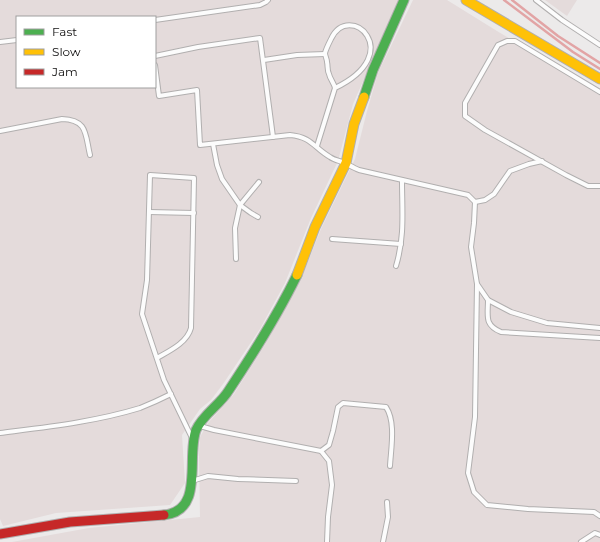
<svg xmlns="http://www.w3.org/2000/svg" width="600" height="542" font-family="Montserrat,sans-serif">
	<rect width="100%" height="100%" fill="#eceaea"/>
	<g fill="#e4dbdb" fill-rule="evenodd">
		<path d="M0,0H399L353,104L338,161L311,218L285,283L260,329L223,384L211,400L200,409L182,435L185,483L170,505L56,513L3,526L0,519ZM17,17H155V87H17Z"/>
		<polygon points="413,0 447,0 497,31 600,92 600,542 12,542 89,528 200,517 199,454 200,437 208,423 234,394 266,343 301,279 321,229 355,159 367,111 378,73"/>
		<polygon points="545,0 577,0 567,16"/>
	</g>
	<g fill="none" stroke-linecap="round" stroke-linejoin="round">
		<g stroke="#e2a4a5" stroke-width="2.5">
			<polyline points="504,0 573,52 600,69"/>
			<polyline points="512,0 558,36 600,63"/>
		</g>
		<g stroke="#b1afaf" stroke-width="6">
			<g id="lane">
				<polyline points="536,0 562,20 600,45"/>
				<polyline points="155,20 260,5 266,2 268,0"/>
				<polyline points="0,42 17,40"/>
				<polyline points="155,56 198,47 260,38 273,137"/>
				<polyline points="264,60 297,55 325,54"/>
				<path d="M155,65L159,96L197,90L200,145L290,135C312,137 314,148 330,157C334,160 340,161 345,163C349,165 354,168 359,170L468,195L475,202L474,223L471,247L477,284L488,300L511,312L547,323L600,328"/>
				<polyline points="600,92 515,41 507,41 498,45 465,103 465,116 485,130 566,175 588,186 600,186"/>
				<path d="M0,131L62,119C88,120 85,134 90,155"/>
				<polyline points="213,144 217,165 222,179 240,205 251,213 258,217"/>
				<path d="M317,146L335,88C334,83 330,79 329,74C327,70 328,66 327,62C327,59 325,56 325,53C326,49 329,43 331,39C349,0 408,53 335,88"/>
				<polyline points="475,202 485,200 494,194 510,171 529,164 542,161"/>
				<polyline points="149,212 194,213"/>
				<polyline points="332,239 401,244"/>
				<polyline points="236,259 235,228 240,205 259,182"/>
				<path d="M396,266C405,236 402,211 402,180"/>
				<polyline points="477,284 475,417 468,473 474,492 487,505 528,509 594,512 600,516"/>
				<path d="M488,300C488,316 484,325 501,332L600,338"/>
				<path d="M157,358C169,351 187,343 191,328L194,178L150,175L147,280L142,314L164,380L192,438"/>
				<polyline points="200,426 214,430 321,451 329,461 332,485 328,517 327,542"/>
				<path d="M0,433C47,427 94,422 140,408C150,404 161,399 171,394"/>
				<path d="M321,451L329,445L333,431L338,407L343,403L386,407C396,422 391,448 390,466"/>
				<polyline points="192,481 208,476 238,479 296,481"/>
				<polyline points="383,542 388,517 387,502"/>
				<polyline points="581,542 595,533 600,535"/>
			</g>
		</g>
		<g stroke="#b1afaf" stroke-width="11">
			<g id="fast">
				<polyline points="364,97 373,70 404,0"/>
				<path d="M164,515C205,511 186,457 196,430C203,414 220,405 229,390C253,354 278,314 297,275"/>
			</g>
		</g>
		<g stroke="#b1afaf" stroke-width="11">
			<g id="slow">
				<polyline points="466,0 600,79"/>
				<polyline points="297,275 315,227 346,163 354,124 364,97"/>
			</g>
		</g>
		<g stroke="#b1afaf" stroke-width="11">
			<polyline id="jam" points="0,534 70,522 164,515"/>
		</g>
		<use href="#lane" stroke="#fcfcfc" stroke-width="4"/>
		<use href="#fast" stroke="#4caf50" stroke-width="9"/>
		<use href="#slow" stroke="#ffc107" stroke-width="9"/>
		<use href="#jam" stroke="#c62828" stroke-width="9"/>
	</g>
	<rect x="16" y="16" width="140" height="72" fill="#ffffff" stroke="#9f9f9f"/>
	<rect x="24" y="29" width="20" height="6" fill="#4caf50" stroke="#9f9f9f"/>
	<text x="52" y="36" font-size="12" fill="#100f0f">Fast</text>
	<rect x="24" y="49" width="20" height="6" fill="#ffc107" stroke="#9f9f9f"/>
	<text x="52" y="56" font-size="12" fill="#100f0f">Slow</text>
	<rect x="24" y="69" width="20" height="6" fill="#c62828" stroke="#9f9f9f"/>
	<text x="52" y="76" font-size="12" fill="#100f0f">Jam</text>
</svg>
